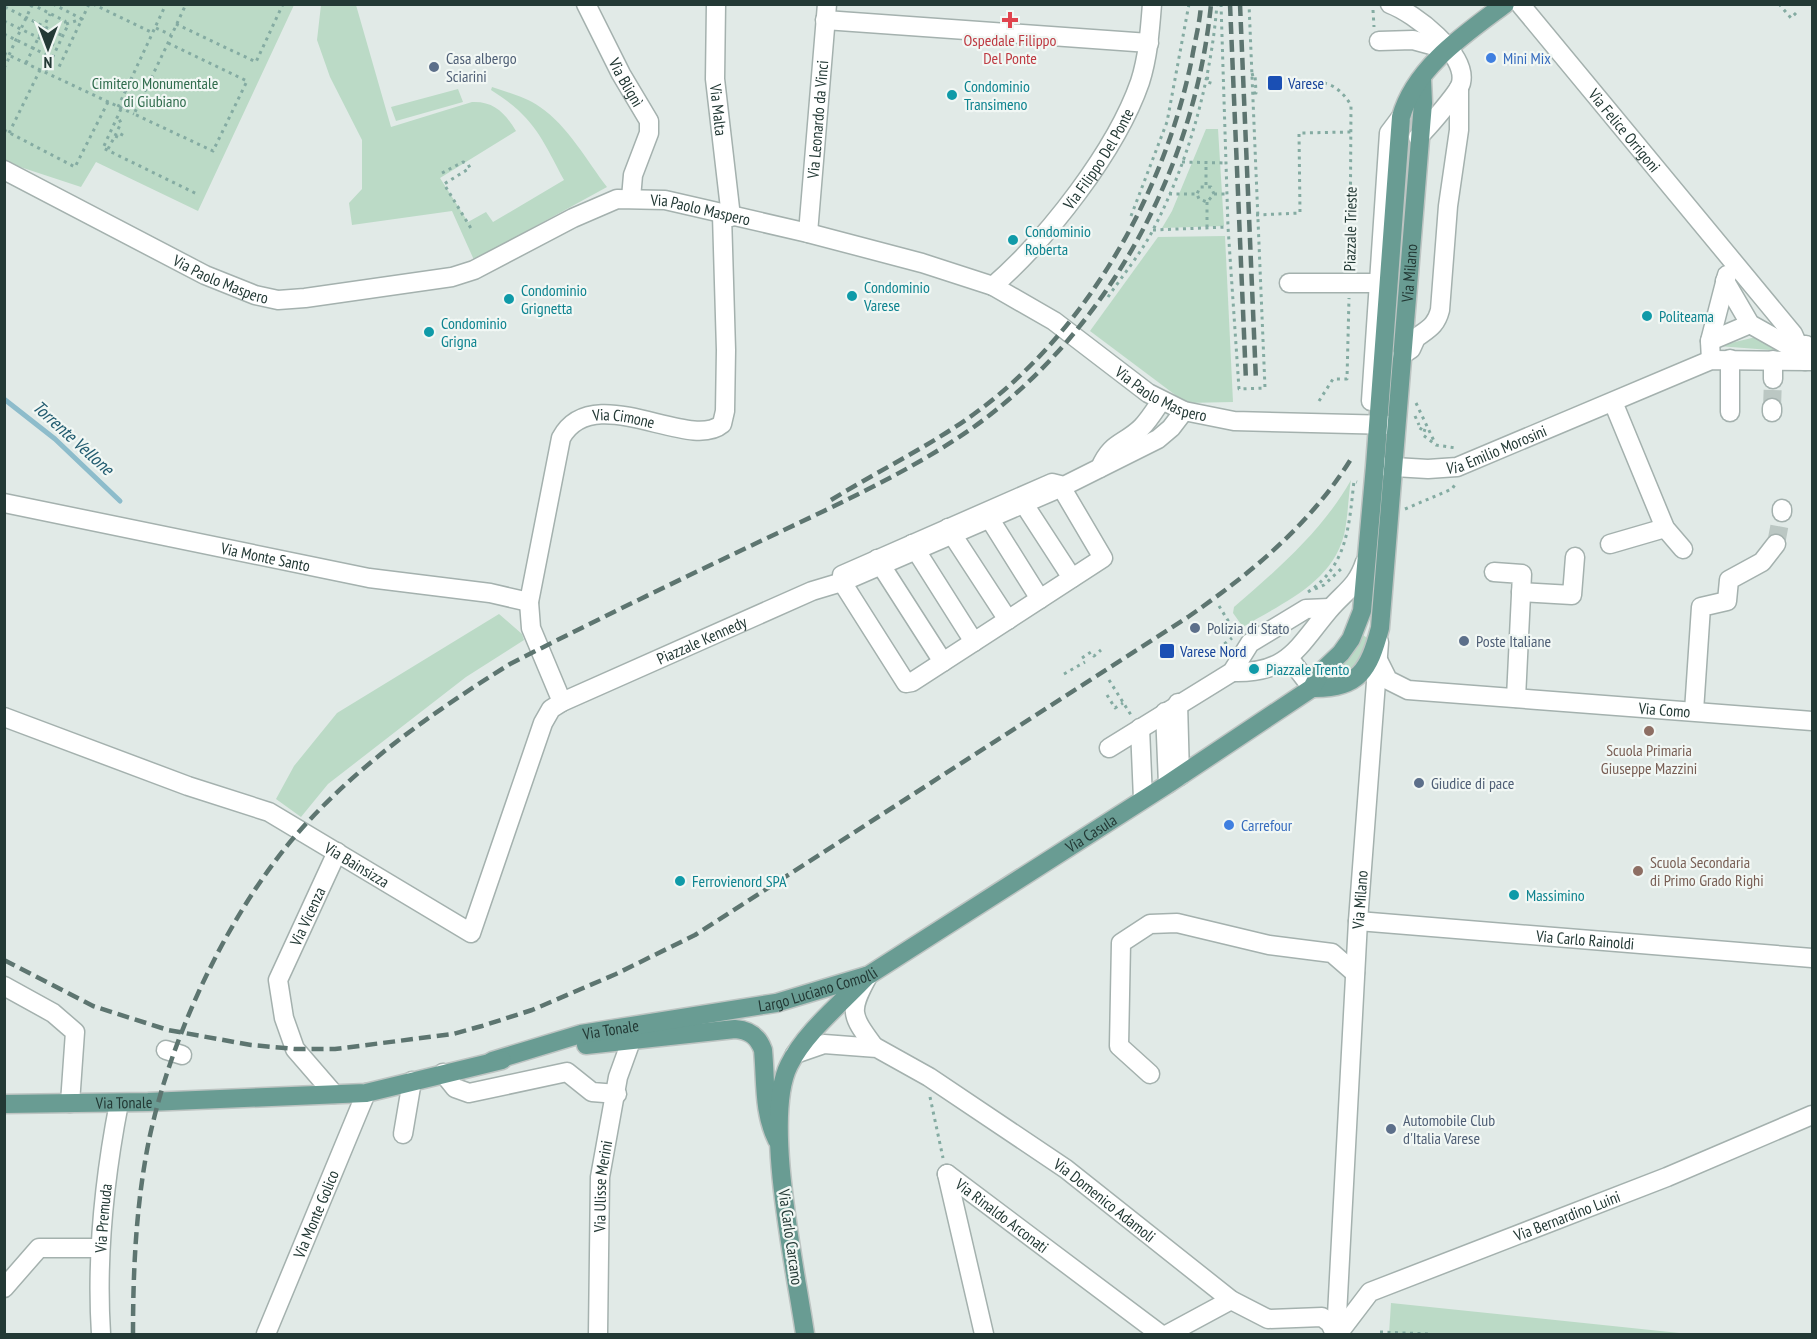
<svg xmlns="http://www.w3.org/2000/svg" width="1817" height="1339" font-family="'PT Sans Narrow',sans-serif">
	<rect width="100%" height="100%" fill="#e1eae7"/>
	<g fill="#bbdac6">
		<polygon points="4,5 294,5 198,211 96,162 81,187 5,162"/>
		<path d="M321,5H356L391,127L472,102C494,101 505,113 516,131L440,178L468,222L486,212L493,222L564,180C541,137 534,117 491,90L492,87C509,93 526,97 540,107C568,126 587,161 607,187L474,260L452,211L352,225L349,203L362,189V140L330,77L317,40Z"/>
		<polygon points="458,89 463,102 396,121 391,107"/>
		<polygon points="1206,129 1218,129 1224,226 1162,228 1172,211"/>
		<polygon points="1225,236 1233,402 1186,403 1090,331 1158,237"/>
		<polygon points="1756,337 1785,351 1718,346"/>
		<path d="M1351,480C1348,498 1348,518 1344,535C1331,584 1282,603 1243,627L1233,613L1234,607C1277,570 1323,530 1351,480Z"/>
		<polygon points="499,614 522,634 524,640 466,677 328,784 301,817 276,799 294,766 337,713"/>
		<path d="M1363,635L1367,638C1365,655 1356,677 1335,676Z"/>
		<polygon points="1391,1303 1689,1334 1389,1334"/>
	</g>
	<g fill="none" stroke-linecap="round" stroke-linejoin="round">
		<polyline stroke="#8dbccb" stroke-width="5" points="4,399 55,439 120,501"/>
		<g stroke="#bbc7c3" stroke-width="18" stroke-dasharray="18 9" stroke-linecap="butt">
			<polyline points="1772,408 1773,379"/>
			<polyline points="1776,544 1782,512"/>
		</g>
		<g stroke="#a4b1ae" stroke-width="21">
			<g id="minor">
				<path id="s1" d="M586,4L621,74L649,121V133L633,175L631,198"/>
				<path id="s2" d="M716,4L715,79L731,217"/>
				<path d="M1390,4C1414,13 1468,54 1461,83C1459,92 1426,130 1418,137"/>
				<path id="s3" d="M1520,4L1793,334L1805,361"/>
				<polyline points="825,20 1149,43"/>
				<polyline points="1379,41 1413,40 1446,49"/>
				<path id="s4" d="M4,170L205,275L255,295L278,300L305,298L452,277L474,270L573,218L617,199L665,200L808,233L922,263L993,286L1054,321L1148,393L1184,411L1234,421L1393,425"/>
				<path id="s5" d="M808,233L827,4"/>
				<polyline points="1725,281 1750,324 1789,346 1806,345"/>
				<polyline points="1289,283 1388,283"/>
				<path id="s6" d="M993,286C1048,238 1116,151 1140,82C1148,57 1150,30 1152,4"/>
				<polyline points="1710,341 1750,324"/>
				<path d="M1402,355L1411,349L1416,338C1428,329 1436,326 1440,310L1448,206L1459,130V88"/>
				<polyline points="1730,359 1730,412"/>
				<polyline points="1711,360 1710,341 1727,275"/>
				<polyline points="1773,379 1773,360"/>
				<polyline points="1371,401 1389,133 1401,117"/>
				<polyline points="1613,402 1665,528 1683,549"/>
				<polyline points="1772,408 1772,412"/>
				<path id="s7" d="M1377,466L1428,469L1457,467L1711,360L1812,361"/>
				<path d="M1100,468C1111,442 1123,445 1141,428C1149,420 1155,410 1161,401"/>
				<polygon points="1052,483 1060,485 1103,558 912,682 906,683 842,582 842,575"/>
				<polyline points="1020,498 1072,578"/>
				<path id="s8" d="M4,503L369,578L490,593L529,602"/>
				<polyline points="1782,512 1782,509"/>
				<polyline points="986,513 1040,599"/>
				<polyline points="948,528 1008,620"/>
				<polyline points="912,544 974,642"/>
				<polyline points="1610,544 1665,528"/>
				<polyline points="877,559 943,662"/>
				<polyline points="1494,572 1522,574 1516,698"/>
				<polyline points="1521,592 1572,595 1575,557"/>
				<polyline points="1289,658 1312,688"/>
				<path id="s9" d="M1378,660L1388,680L1408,690L1812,721"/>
				<path d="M1232,672C1288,674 1297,648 1329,610C1344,592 1357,587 1365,562"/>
				<path id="s10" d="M562,702L531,628L529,602L561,438C593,379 689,452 722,424L725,411L726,350L722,215"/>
				<polyline points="1178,703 1180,776"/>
				<polyline points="1694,711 1701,607 1727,601 1729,580 1762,562 1776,544"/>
				<polyline points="1165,712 1168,784"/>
				<path id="s11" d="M4,717L188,786L269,812L471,933L543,723L551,709L562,702L812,591L842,582L1062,487L1158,439L1171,428L1184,411"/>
				<polyline points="1140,728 1143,799"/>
				<polyline points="1109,748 1232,672 1250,643 1306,609 1330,608"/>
				<path id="s12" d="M1358,921L1812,958"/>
				<path d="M867,978C849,1011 851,1015 873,1045"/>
				<polyline points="4,986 53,1013 75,1032 70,1103"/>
				<polyline points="166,1050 182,1055"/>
				<path id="s13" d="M795,1054L824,1044L877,1048L929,1077L1066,1169L1231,1300L1268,1319L1322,1317L1330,1323L1335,1334"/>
				<polyline points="443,1073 455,1088 469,1093 567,1072 592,1092 617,1094"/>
				<polyline points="1150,1074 1119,1046 1121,943 1150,924 1177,923 1269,945 1332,953 1355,973"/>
				<path id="s14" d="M334,1094L295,1049L284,1018L278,980L337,852"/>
				<polyline points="403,1134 412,1081"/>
				<path id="s15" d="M947,1174L1160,1334"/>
				<polyline points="947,1174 984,1334"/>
				<polyline points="4,1288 39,1248 99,1248"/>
				<path id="s16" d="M101,1334C96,1256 104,1180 119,1103"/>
				<path id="s17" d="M266,1334L366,1093"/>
				<path id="s18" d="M598,1334L600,1177L618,1077L631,1041"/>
				<polyline points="1168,1334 1231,1300"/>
				<path id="s19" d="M1336,1334L1358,921L1379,642"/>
				<path id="s20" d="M1338,1334L1370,1292L1667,1177L1812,1115"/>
			</g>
		</g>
		<g stroke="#bdc4c2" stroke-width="21">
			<g id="major">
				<path id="s21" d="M1312,688C1359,689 1369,670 1380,628L1423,103L1422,79"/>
				<path d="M586,1045L735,1029C749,1030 758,1036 763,1050C766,1081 763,1112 777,1140"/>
				<path id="s22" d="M492,1061L581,1034L776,1003L869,975L1168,784L1312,688L1320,673L1341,653L1351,639L1362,611L1375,466L1401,117C1415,67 1465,34 1505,4"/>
				<path id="s23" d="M4,1104L148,1102L366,1093L502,1060"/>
				<path d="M805,1334C796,1271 762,1118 789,1065C806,1031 842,1003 867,976"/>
			</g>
		</g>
		<g stroke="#84aba2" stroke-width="3" stroke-dasharray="3 4.5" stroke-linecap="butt">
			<polyline points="31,4 65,21 67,27 45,73"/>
			<polyline points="53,4 82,19 58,69"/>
			<polyline points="93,4 153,33"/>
			<polyline points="1221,4 1228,227 1239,389 1265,388 1249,4"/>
			<polyline points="1779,4 1791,18 1797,12"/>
			<polyline points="5,7 63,36"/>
			<polyline points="1373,10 1374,27"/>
			<polyline points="4,21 58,47"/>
			<polyline points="66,24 82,19 89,4"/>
			<polyline points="176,24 256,62 283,4"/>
			<polyline points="156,28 171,35"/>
			<polyline points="4,34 53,58"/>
			<path d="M168,43L247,81L213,151L134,114L168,43C174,30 180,17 186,4"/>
			<polyline points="4,53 134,114"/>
			<polyline points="9,55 32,5"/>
			<polyline points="26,63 50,14"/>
			<polyline points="4,68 10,56"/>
			<polyline points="1251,75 1255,74 1256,93 1252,93"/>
			<polyline points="1206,78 1211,79 1209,86"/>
			<path d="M1294,81C1323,82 1335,80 1351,105L1350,268"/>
			<polyline points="118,107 166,4"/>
			<polyline points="121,109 103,148 197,194"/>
			<polyline points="4,130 75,167 108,102"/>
			<polyline points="9,133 40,70"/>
			<polyline points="115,136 121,123 118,117"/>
			<polyline points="108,149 115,136 120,138 123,132"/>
			<polyline points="1182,162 1225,163"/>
			<polyline points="442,173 463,162 468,164 470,168 444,184 472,230"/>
			<polyline points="1206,185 1206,163"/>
			<polyline points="1169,194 1197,194 1199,199 1207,202 1214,194 1211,187 1200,187 1197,194"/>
			<polyline points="1214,194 1227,194"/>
			<polyline points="1207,202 1207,227"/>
			<polyline points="1256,215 1300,213 1299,133 1352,132"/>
			<polyline points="1131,216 1167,122 1189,4"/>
			<polyline points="1153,230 1228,227"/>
			<path d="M1108,297C1123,275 1142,252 1154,228C1189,160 1211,81 1217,4"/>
			<polyline points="1319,401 1333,379 1347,379 1349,298"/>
			<polyline points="1416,403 1435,443"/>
			<polyline points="1415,416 1419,425"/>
			<polyline points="1425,429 1423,435 1436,445 1456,448"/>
			<polyline points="1420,430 1422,427"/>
			<polyline points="1405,509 1452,489 1456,483"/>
			<polyline points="1315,589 1324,585 1342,568"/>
			<path d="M1308,592C1348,565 1349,525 1354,481L1357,482"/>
			<polyline points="1219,606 1237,635"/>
			<polyline points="1226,650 1223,645 1232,638"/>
			<polyline points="1082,658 1091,652 1094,656 1101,650"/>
			<polyline points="1064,674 1085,662"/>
			<polyline points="1109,680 1131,715"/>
			<polyline points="1107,695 1115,708 1123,703"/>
			<polyline points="930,1097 943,1158"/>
			<polyline points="1380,1332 1431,1334"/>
		</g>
		<use href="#minor" stroke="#fff" stroke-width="18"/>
		<use href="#major" stroke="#699c93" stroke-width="18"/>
		<g stroke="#5d7570" stroke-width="4.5" stroke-dasharray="12 6" stroke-linecap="butt">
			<polyline points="1230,4 1246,381"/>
			<polyline points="1240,4 1256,381"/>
			<path d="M831,500C878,471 930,446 974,414C1087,332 1165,192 1192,58C1195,40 1200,23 1201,4"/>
			<path d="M4,960L93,1006L168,1030L251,1045L295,1049H335L453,1034L482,1026L532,1010L616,974L695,935L1188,617C1251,573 1310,525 1351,459"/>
			<path d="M133,1334C133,1270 136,1204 149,1140C170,1040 222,927 286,847C347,772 430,714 510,664C594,621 679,580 763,540C834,506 906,474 971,429C1107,333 1195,169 1211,4"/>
		</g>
	</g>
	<path fill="#e0444e" stroke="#f1f7f4" stroke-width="2" d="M1007 11h6v6h6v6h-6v6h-6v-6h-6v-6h6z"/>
	<g fill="#3f7fe0" stroke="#f1f7f4" stroke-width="2">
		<circle cx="1491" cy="58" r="6"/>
		<circle cx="1229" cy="825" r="6"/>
	</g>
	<g fill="#5c6f8a" stroke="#f1f7f4" stroke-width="2">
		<circle cx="434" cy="67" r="6"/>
		<circle cx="1195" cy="628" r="6"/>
		<circle cx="1464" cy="641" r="6"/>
		<circle cx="1419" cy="783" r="6"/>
		<circle cx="1391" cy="1129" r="6"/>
	</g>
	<g fill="#1a4fb4" stroke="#f1f7f4" stroke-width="2">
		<rect x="1267" y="75" width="16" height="16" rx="3"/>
		<rect x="1159" y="643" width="16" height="16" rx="3"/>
	</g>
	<g fill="#0f9aa8" stroke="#f1f7f4" stroke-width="2">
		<circle cx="952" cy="95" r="6"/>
		<circle cx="1013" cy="240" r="6"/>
		<circle cx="852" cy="296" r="6"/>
		<circle cx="509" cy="299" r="6"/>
		<circle cx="1647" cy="316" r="6"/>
		<circle cx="429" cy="332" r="6"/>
		<circle cx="1254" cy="669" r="6"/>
		<circle cx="680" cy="881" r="6"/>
		<circle cx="1514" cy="895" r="6"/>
	</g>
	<g fill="#8d6e63" stroke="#f1f7f4" stroke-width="2">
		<circle cx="1649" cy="731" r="6"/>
		<circle cx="1638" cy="871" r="6"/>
	</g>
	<g text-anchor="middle" stroke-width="4.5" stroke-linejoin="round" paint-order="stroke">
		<g font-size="16" fill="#be3a42" stroke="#f1f7f4">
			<text x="1010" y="46">Ospedale Filippo<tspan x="1010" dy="18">Del Ponte</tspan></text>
		</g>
		<g font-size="16" fill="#4e5e75" stroke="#f1f7f4" text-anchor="start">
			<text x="446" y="64">Casa albergo<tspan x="446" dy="18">Sciarini</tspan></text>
			<text x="1207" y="634">Polizia di Stato</text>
			<text x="1476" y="647">Poste Italiane</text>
			<text x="1431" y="789">Giudice di pace</text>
			<text x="1403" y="1126">Automobile Club<tspan x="1403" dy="18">d'Italia Varese</tspan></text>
		</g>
		<g font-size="16" fill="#366cbe" stroke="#f1f7f4" text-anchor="start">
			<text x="1503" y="64">Mini Mix</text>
			<text x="1241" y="831">Carrefour</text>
		</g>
		<g font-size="16" fill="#233935" stroke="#f1f7f4">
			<text dy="6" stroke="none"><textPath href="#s1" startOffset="88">Via Blignì</textPath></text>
			<text dy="6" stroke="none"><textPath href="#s2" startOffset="106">Via Malta</textPath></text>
			<text dy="6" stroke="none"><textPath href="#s5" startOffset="114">Via Leonardo da Vinci</textPath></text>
			<text dy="6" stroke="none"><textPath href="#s3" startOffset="164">Via Felice Orrigoni</textPath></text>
			<text dy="6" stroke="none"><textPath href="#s6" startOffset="166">Via Filippo Del Ponte</textPath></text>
			<text dy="6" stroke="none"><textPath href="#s4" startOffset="747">Via Paolo Maspero</textPath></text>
			<text transform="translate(1350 229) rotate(-89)" y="6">Piazzale Trieste</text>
			<text dy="6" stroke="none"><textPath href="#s21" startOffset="458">Via Milano</textPath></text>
			<text dy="6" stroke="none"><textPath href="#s4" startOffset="243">Via Paolo Maspero</textPath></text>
			<text dy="6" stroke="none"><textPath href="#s4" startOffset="1251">Via Paolo Maspero</textPath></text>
			<text dy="6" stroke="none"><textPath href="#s10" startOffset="345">Via Cimone</textPath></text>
			<text dy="6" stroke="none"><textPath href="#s7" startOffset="123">Via Emilio Morosini</textPath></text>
			<text dy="6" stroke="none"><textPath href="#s8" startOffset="267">Via Monte Santo</textPath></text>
			<text dy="6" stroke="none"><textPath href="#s11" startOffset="921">Piazzale Kennedy</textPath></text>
			<text dy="6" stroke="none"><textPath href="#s9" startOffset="302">Via Como</textPath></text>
			<text dy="6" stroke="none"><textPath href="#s22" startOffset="651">Via Casula</textPath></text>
			<text dy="6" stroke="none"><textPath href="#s11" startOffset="384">Via Bainsizza</textPath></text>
			<text dy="6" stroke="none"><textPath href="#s19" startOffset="435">Via Milano</textPath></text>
			<text dy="6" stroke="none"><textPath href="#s14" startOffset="201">Via Vicenza</textPath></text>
			<text dy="6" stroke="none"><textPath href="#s12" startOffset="228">Via Carlo Rainoldi</textPath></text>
			<text dy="6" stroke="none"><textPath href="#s22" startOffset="334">Largo Luciano Comolli</textPath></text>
			<text dy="6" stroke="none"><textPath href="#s22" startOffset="123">Via Tonale</textPath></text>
			<text dy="6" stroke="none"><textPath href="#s23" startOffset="120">Via Tonale</textPath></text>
			<text dy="6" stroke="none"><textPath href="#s18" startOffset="148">Via Ulisse Merini</textPath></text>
			<text dy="6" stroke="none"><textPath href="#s13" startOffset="358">Via Domenico Adamoli</textPath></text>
			<text dy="6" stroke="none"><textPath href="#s17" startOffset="130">Via Monte Golico</textPath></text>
			<text dy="6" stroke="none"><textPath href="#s15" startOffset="69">Via Rinaldo Arconati</textPath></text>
			<text dy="6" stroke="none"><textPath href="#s20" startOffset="264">Via Bernardino Luini</textPath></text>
			<text dy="6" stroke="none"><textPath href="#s16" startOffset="116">Via Premuda</textPath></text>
			<text transform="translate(791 1237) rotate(82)" y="6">Via Carlo Carcano</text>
		</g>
		<g font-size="16" fill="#306c4d" stroke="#f1f7f4">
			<text x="155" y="89">Cimitero Monumentale<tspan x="155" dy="18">di Giubiano</tspan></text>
		</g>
		<g font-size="16" fill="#164399" stroke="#f1f7f4" text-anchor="start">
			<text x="1288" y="89">Varese</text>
			<text x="1180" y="657">Varese Nord</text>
		</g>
		<g font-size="16" fill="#0d838f" stroke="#f1f7f4" text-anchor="start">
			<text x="964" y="92">Condominio<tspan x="964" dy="18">Transimeno</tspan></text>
			<text x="1025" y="237">Condominio<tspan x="1025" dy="18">Roberta</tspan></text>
			<text x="864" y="293">Condominio<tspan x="864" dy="18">Varese</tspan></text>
			<text x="521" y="296">Condominio<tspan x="521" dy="18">Grignetta</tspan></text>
			<text x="1659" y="322">Politeama</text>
			<text x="441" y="329">Condominio<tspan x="441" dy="18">Grigna</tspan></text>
			<text x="1266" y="675">Piazzale Trento</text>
			<text x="692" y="887">Ferrovienord SPA</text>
			<text x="1526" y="901">Massimino</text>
		</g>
		<g font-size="16" fill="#785e54" stroke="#f1f7f4">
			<text x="1649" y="756">Scuola Primaria<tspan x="1649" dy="18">Giuseppe Mazzini</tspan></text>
			<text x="1650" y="868" text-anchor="start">Scuola Secondaria<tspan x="1650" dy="18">di Primo Grado Righi</tspan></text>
		</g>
		<g font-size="18" font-style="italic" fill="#225c70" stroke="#f1f7f4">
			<text transform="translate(73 438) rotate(42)" y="6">Torrente Vellone</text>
		</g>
	</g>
	<rect width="1817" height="1339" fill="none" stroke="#233935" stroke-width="12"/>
	<g transform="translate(48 48) rotate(180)" stroke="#f1f7f4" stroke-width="4.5" paint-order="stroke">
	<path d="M0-4.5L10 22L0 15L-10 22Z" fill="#233935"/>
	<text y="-9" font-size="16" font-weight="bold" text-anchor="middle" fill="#233935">N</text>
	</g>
</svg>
